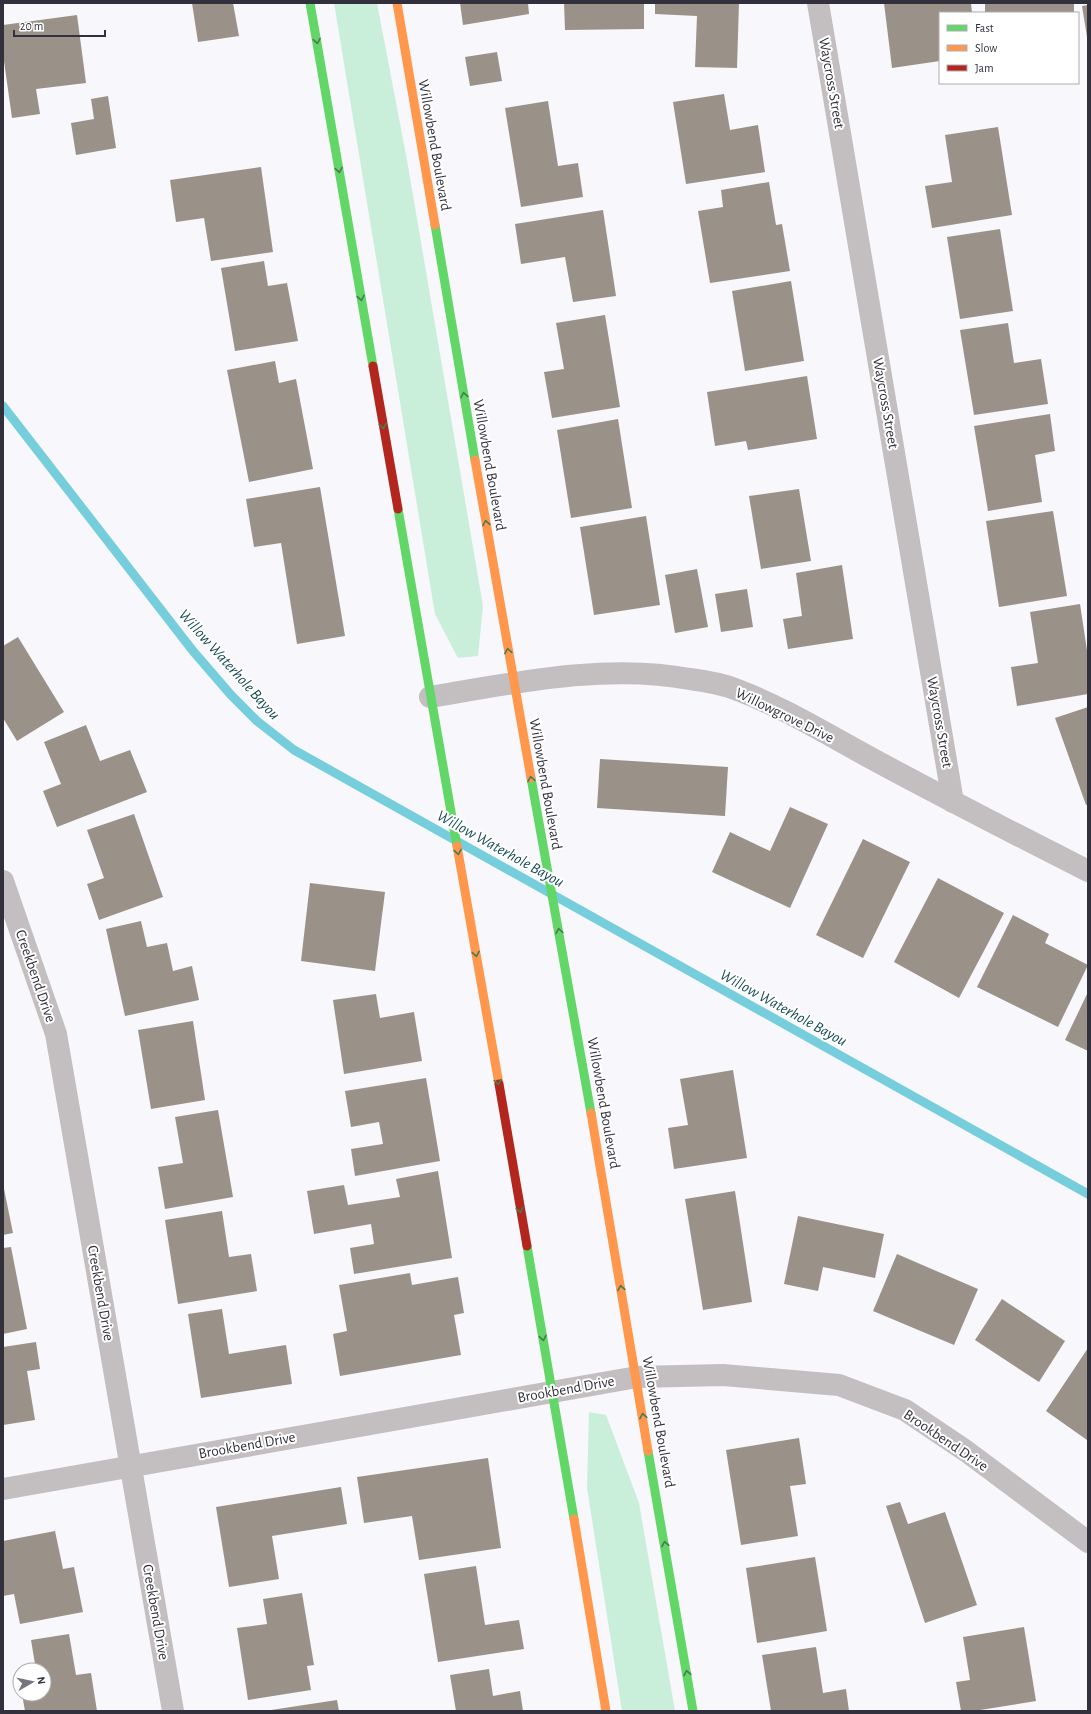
<svg xmlns="http://www.w3.org/2000/svg" width="1091" height="1714" font-family="'Alegreya Sans',sans-serif">
	<rect width="100%" height="100%" fill="#f8f7fb"/>
	<g fill="#c9efdb">
		<polygon points="334,3 377,3 407,160 483,606 478,656 458,658 435,614"/>
		<polygon points="589,1412 606,1415 639,1503 675,1711 622,1711 587,1488"/>
	</g>
	<g fill="none" stroke-linecap="round" stroke-linejoin="round">
		<polyline stroke="#76cedd" stroke-width="9" points="3,406 193,651 231,695 257,721 294,750 1088,1194"/>
	</g>
	<g fill="#9a9289">
		<polygon points="192,3 233,3 239,36 198,42"/>
		<polygon points="460,3 528,3 529,14 463,25"/>
		<polygon points="564,3 644,3 644,29 565,30"/>
		<polygon points="655,3 739,3 737,68 695,67 697,16 655,14"/>
		<polygon points="884,3 971,3 972,13 940,13 940,61 892,68"/>
		<rect x="985" y="3" width="89" height="10"/>
		<polygon points="1088,5 1088,37 1087,37 1082,6"/>
		<polygon points="77,15 86,83 36,89 40,114 12,118 3,54 3,25"/>
		<polygon points="497,52 502,81 470,86 465,57"/>
		<polygon points="724,94 730,130 758,125 765,172 686,184 673,102"/>
		<polygon points="108,96 116,148 76,155 71,123 94,119 91,99"/>
		<polygon points="548,101 558,166 578,163 583,197 521,207 505,108"/>
		<polygon points="998,127 1012,215 932,228 925,186 952,182 945,135"/>
		<polygon points="261,167 273,252 211,261 204,218 176,222 170,180"/>
		<polygon points="769,182 776,225 782,224 790,271 710,283 698,211 723,207 721,190"/>
		<polygon points="603,210 616,296 573,302 565,257 521,264 515,224"/>
		<polygon points="1000,229 1013,311 960,319 947,237"/>
		<polygon points="264,261 268,286 287,283 298,341 235,351 221,268"/>
		<polygon points="791,281 804,361 745,371 732,291"/>
		<polygon points="605,315 620,407 552,418 544,372 564,369 556,323"/>
		<polygon points="1008,323 1014,363 1041,359 1048,404 974,415 960,330"/>
		<polygon points="275,361 279,383 296,379 313,469 249,482 227,370"/>
		<polygon points="807,376 817,439 748,450 746,441 715,446 707,392"/>
		<polygon points="1050,414 1055,451 1035,455 1042,502 988,511 974,426"/>
		<polygon points="618,419 632,508 571,518 557,430"/>
		<polygon points="320,487 345,636 297,644 281,543 254,547 246,499"/>
		<polygon points="799,489 811,561 761,569 749,496"/>
		<polygon points="1053,511 1067,596 999,607 986,521"/>
		<polygon points="646,516 660,605 594,615 580,527"/>
		<polygon points="842,565 853,639 788,649 783,619 802,616 796,573"/>
		<polygon points="697,569 708,627 675,633 665,575"/>
		<polygon points="747,589 753,627 721,632 715,594"/>
		<polygon points="1080,604 1088,657 1088,694 1017,706 1011,667 1038,663 1030,612"/>
		<polygon points="18,637 64,712 17,741 3,718 3,646"/>
		<polygon points="1088,707 1088,804 1086,805 1055,718"/>
		<polygon points="86,725 100,761 130,750 147,792 57,827 43,791 61,784 44,742"/>
		<polygon points="600,759 728,767 725,816 597,808"/>
		<polygon points="790,807 828,824 790,908 712,872 730,832 770,851"/>
		<polygon points="134,814 163,897 99,920 87,884 104,878 87,830"/>
		<polygon points="863,839 910,862 863,958 816,935"/>
		<polygon points="938,878 1004,913 959,998 894,962"/>
		<polygon points="310,883 385,892 375,971 301,961"/>
		<polygon points="1013,915 1049,934 1045,943 1088,965 1058,1027 977,987"/>
		<polygon points="141,921 147,947 167,943 173,971 192,966 199,1000 125,1016 106,929"/>
		<polygon points="1088,992 1088,1051 1065,1040"/>
		<polygon points="376,994 380,1018 414,1012 422,1061 344,1074 333,1000"/>
		<polygon points="193,1021 205,1100 151,1109 138,1030"/>
		<polygon points="733,1070 747,1158 674,1169 668,1128 688,1125 680,1079"/>
		<polygon points="426,1078 440,1161 355,1176 351,1149 383,1144 379,1122 351,1127 345,1091"/>
		<polygon points="218,1110 233,1197 165,1209 158,1167 183,1163 175,1117"/>
		<polygon points="438,1171 452,1258 354,1274 350,1248 374,1244 371,1224 314,1234 307,1191 344,1185 348,1205 400,1197 396,1179"/>
		<polygon points="3,1184 13,1233 3,1235"/>
		<polygon points="735,1191 752,1302 703,1310 685,1199"/>
		<polygon points="222,1211 229,1257 251,1254 257,1291 178,1304 165,1220"/>
		<polygon points="798,1216 884,1234 875,1278 823,1267 818,1291 784,1284"/>
		<polygon points="11,1247 27,1329 3,1334 3,1248"/>
		<polygon points="897,1254 978,1289 954,1345 873,1311"/>
		<polygon points="410,1273 412,1285 458,1277 464,1313 454,1315 461,1355 340,1376 333,1334 347,1331 339,1285"/>
		<polygon points="1002,1299 1065,1341 1039,1382 975,1340"/>
		<polygon points="222,1309 229,1354 286,1345 292,1384 201,1398 188,1314"/>
		<polygon points="36,1342 40,1369 27,1371 35,1420 3,1425 3,1347"/>
		<polygon points="1088,1348 1088,1438 1087,1440 1046,1411"/>
		<polygon points="799,1438 806,1484 790,1486 798,1536 741,1545 726,1450"/>
		<polygon points="488,1458 501,1548 419,1560 412,1516 364,1523 357,1477"/>
		<polygon points="341,1487 347,1524 272,1536 279,1579 229,1587 216,1507"/>
		<polygon points="900,1502 908,1524 945,1512 977,1605 925,1623 886,1506"/>
		<polygon points="55,1531 63,1569 74,1567 83,1612 20,1624 14,1594 3,1596 3,1541"/>
		<polygon points="815,1557 827,1631 757,1643 746,1568"/>
		<polygon points="476,1566 485,1625 519,1620 524,1649 438,1662 424,1574"/>
		<polygon points="302,1593 314,1665 307,1666 311,1690 248,1700 237,1628 267,1624 263,1599"/>
		<polygon points="1024,1627 1036,1701 974,1711 961,1711 956,1682 970,1680 963,1637"/>
		<polygon points="69,1634 76,1675 91,1673 97,1711 25,1711 22,1694 44,1694 44,1670 36,1670 31,1640"/>
		<polygon points="816,1647 823,1693 846,1689 849,1711 771,1711 762,1655"/>
		<polygon points="489,1669 493,1696 520,1691 523,1711 456,1711 450,1675"/>
		<polygon points="337,1700 339,1711 271,1711 271,1710"/>
	</g>
	<g fill="none" stroke-linecap="round" stroke-linejoin="round">
		<g stroke="#c3bec0" stroke-width="22">
			<polyline points="818,3 953,802"/>
			<path d="M430,697C513,683 607,663 690,679C705,681 722,684 735,689C786,708 833,738 880,763C949,800 1019,836 1088,871"/>
			<polyline points="3,881 56,1034 173,1711"/>
			<polyline points="3,1489 637,1377 723,1375 839,1385 905,1410 966,1451 1088,1542"/>
		</g>
		<g stroke="#63d668" stroke-width="9">
			<polyline points="310,3 373,366"/>
			<polyline points="435,225 475,460"/>
			<polyline points="398,509 457,846"/>
			<polyline points="531,778 591,1113"/>
			<polyline points="527,1246 574,1519"/>
			<polyline points="648,1451 693,1711"/>
		</g>
		<g stroke="#ff974d" stroke-width="9">
			<polyline points="397,3 435,225"/>
			<polyline points="475,460 531,778"/>
			<polyline points="457,846 499,1084"/>
			<polyline points="591,1113 648,1451"/>
			<polyline points="574,1519 606,1711"/>
		</g>
		<g stroke="#b3261e" stroke-width="9">
			<polyline points="373,366 398,509"/>
			<polyline points="499,1084 527,1246"/>
		</g>
	</g>
	<defs><path id="oneway-chevron" d="M-2-3.5L2.5 0L-2 3.5" fill="none" stroke-width="1.6" stroke-linecap="round" stroke-linejoin="round"/></defs>
	<g stroke="#487b50">
		<use href="#oneway-chevron" transform="translate(317 41) rotate(80)"/>
		<use href="#oneway-chevron" transform="translate(339 170) rotate(80)"/>
		<use href="#oneway-chevron" transform="translate(361 298) rotate(80)"/>
		<use href="#oneway-chevron" transform="translate(464 395) rotate(-100)"/>
		<use href="#oneway-chevron" transform="translate(383 426) rotate(80)"/>
		<use href="#oneway-chevron" transform="translate(486 523) rotate(-100)"/>
		<use href="#oneway-chevron" transform="translate(508 651) rotate(-100)"/>
		<use href="#oneway-chevron" transform="translate(531 779) rotate(-100)"/>
		<use href="#oneway-chevron" transform="translate(458 852) rotate(80)"/>
		<use href="#oneway-chevron" transform="translate(559 931) rotate(-100)"/>
		<use href="#oneway-chevron" transform="translate(476 954) rotate(80)"/>
		<use href="#oneway-chevron" transform="translate(498 1082) rotate(80)"/>
		<use href="#oneway-chevron" transform="translate(520 1210) rotate(80)"/>
		<use href="#oneway-chevron" transform="translate(621 1288) rotate(-100)"/>
		<use href="#oneway-chevron" transform="translate(543 1338) rotate(80)"/>
		<use href="#oneway-chevron" transform="translate(643 1416) rotate(-100)"/>
		<use href="#oneway-chevron" transform="translate(665 1544) rotate(-100)"/>
		<use href="#oneway-chevron" transform="translate(687 1673) rotate(-100)"/>
	</g>
	<g text-anchor="middle" stroke-width="4" stroke-linejoin="round" paint-order="stroke">
		<g font-size="15" fill="#32303c" stroke="#fff">
			<text transform="translate(832 83) rotate(80)" y="5">Waycross Street</text>
			<text transform="translate(435 145) rotate(80)" y="5">Willowbend Boulevard</text>
			<text transform="translate(886 403) rotate(80)" y="5">Waycross Street</text>
			<text transform="translate(490 465) rotate(80)" y="5">Willowbend Boulevard</text>
			<text transform="translate(785 715) rotate(26)" y="5">Willowgrove Drive</text>
			<text transform="translate(940 722) rotate(80)" y="5">Waycross Street</text>
			<text transform="translate(546 784) rotate(80)" y="5">Willowbend Boulevard</text>
			<text transform="translate(36 976) rotate(71)" y="5">Creekbend Drive</text>
			<text transform="translate(604 1103) rotate(80)" y="5">Willowbend Boulevard</text>
			<text transform="translate(101 1293) rotate(80)" y="5">Creekbend Drive</text>
			<text transform="translate(566 1389) rotate(-10)" y="5">Brookbend Drive</text>
			<text transform="translate(659 1422) rotate(80)" y="5">Willowbend Boulevard</text>
			<text transform="translate(946 1440) rotate(34)" y="5">Brookbend Drive</text>
			<text transform="translate(247 1445) rotate(-10)" y="5">Brookbend Drive</text>
			<text transform="translate(156 1612) rotate(80)" y="5">Creekbend Drive</text>
		</g>
		<g font-size="16" font-style="italic" fill="#164b53" stroke="#fff">
			<text transform="translate(230 664) rotate(48)" y="6">Willow Waterhole Bayou</text>
			<text transform="translate(501 848) rotate(29)" y="6">Willow Waterhole Bayou</text>
			<text transform="translate(784 1007) rotate(29)" y="6">Willow Waterhole Bayou</text>
		</g>
	</g>
	<rect width="1091" height="1714" fill="none" stroke="#32303c" stroke-width="8"/>
	<rect x="939" y="12" width="140" height="72" fill="#ffffff" stroke="#adacb1"/>
	<rect x="947" y="25" width="20" height="6" fill="#63d668" stroke="#adacb1"/>
	<text x="975" y="32" font-size="12" fill="#32303c">Fast</text>
	<rect x="947" y="45" width="20" height="6" fill="#ff974d" stroke="#adacb1"/>
	<text x="975" y="52" font-size="12" fill="#32303c">Slow</text>
	<rect x="947" y="65" width="20" height="6" fill="#b3261e" stroke="#adacb1"/>
	<text x="975" y="72" font-size="12" fill="#32303c">Jam</text>
	<g transform="translate(32 1682) rotate(81)"><circle r="19" fill="#ffffff" stroke="#adacb1"/>
	<path d="M0-3L7 15L0 10L-7 15Z" fill="#77767f"/>
	<text y="-6" font-size="11" font-weight="bold" text-anchor="middle" fill="#32303c">N</text>
	</g>
	<path d="M14 30v6h91v-6" fill="none" stroke="#32303c" stroke-width="2"/>
	<text x="20" y="30" font-size="12" fill="#32303c" stroke="#ffffff" stroke-width="3" paint-order="stroke">20 m</text>
</svg>
